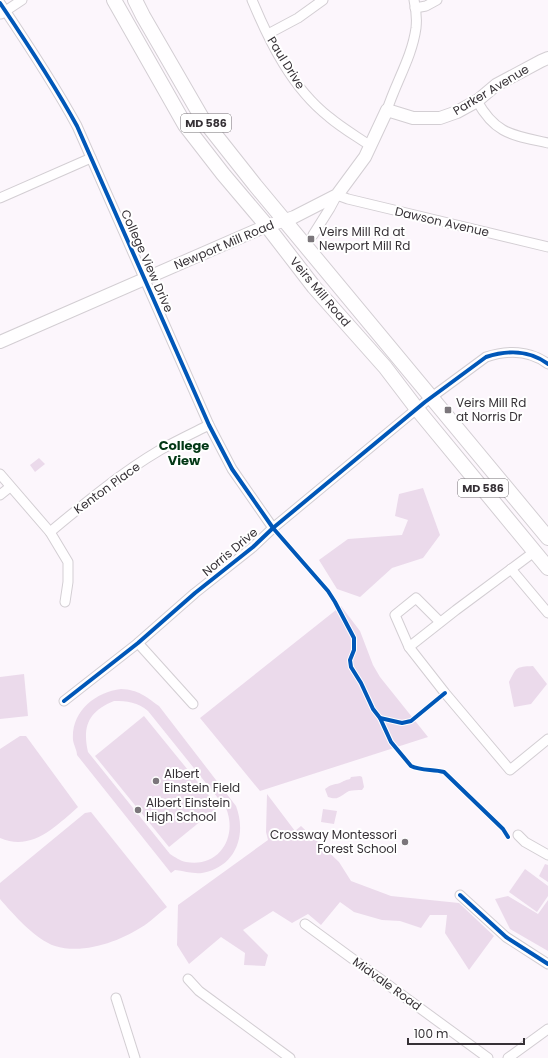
<svg xmlns="http://www.w3.org/2000/svg" width="548" height="1058" font-family="Poppins,sans-serif">
	<rect width="100%" height="100%" fill="#fcf6fc"/>
	<g fill="#ebdaeb" fill-rule="evenodd">
		<polygon points="39,458 45,464 35,472 30,465"/>
		<polygon points="423,488 440,535 423,558 392,568 360,597 337,589 319,560 348,539 402,535 408,520 395,516 399,494"/>
		<polygon points="341,606 360,631 373,665 380,677 428,737 260,791 200,718"/>
		<path d="M533,666L547,684L531,704L514,707L509,682C517,667 515,667 533,666Z"/>
		<polygon points="24,674 28,716 0,719 0,677"/>
		<path d="M121,689C139,690 145,696 159,706L236,806C247,835 236,867 202,873C193,874 184,871 175,870L171,873L77,755C77,750 74,746 73,740C71,712 95,692 121,689ZM114,701C127,701 138,702 148,711L226,808C238,837 219,868 186,862C180,861 175,857 170,854L88,752C82,726 89,711 114,701Z"/>
		<polygon points="144,716 218,807 169,847 95,756"/>
		<path d="M20,736H26L78,807C56,826 32,852 0,838V749Z"/>
		<path d="M360,776L362,777L364,787L362,790C358,790 353,790 349,791C341,795 339,801 328,797L325,789C331,784 333,785 340,783C344,781 345,780 350,779L351,777Z"/>
		<polygon points="267,794 295,831 301,826 339,862 351,881 391,896 459,903 494,936 469,970 445,933 447,915 430,915 421,928 400,921 382,920 354,912 340,902 321,925 308,914 292,923 273,911 243,930 268,955 265,966 244,965 245,953 221,937 189,964 177,945 178,905 268,840 266,832"/>
		<polygon points="323,809 337,811 334,824 321,822"/>
		<path d="M91,812L167,907C159,913 152,920 145,925C121,941 84,955 55,946C36,940 13,914 0,899V883L85,813Z"/>
		<polygon points="545,864 548,865 548,882 539,876"/>
		<polygon points="525,869 548,886 548,896 537,912 509,892"/>
		<polygon points="508,896 538,914 548,900 548,951 510,929 495,899"/>
	</g>
	<g fill="none" stroke-linecap="round" stroke-linejoin="round">
		<g stroke="#d3ced3" stroke-width="11">
			<g id="street">
				<path d="M252,0C270,43 292,88 329,117C342,128 356,136 369,145"/>
				<path d="M0,3C27,43 54,84 77,126L209,425L232,469L273,528"/>
				<polyline points="415,8 426,6 437,0"/>
				<polyline points="1,14 22,0"/>
				<polyline points="268,34 298,18 323,0"/>
				<path d="M477,101C496,135 513,135 548,143"/>
				<path d="M387,110C396,82 412,57 416,28C417,19 416,9 414,0"/>
				<polyline points="0,198 91,158"/>
				<polyline points="313,235 330,208 337,195 348,199 548,247"/>
				<polyline points="0,474 50,532 68,562 68,582 65,602"/>
				<polyline points="0,495 10,487"/>
				<path d="M50,532C85,503 121,473 160,450C176,441 193,433 209,425"/>
				<polyline points="534,552 456,610 409,647 445,693 510,770 548,739"/>
				<polyline points="511,569 548,613"/>
				<polyline points="138,643 193,704"/>
				<polyline points="409,647 395,615 416,598 440,622"/>
				<path d="M64,701L138,643L195,593L253,547L273,528L425,402L486,357C507,350 530,350 548,364"/>
				<polyline points="518,835 525,842 548,855"/>
				<polyline points="460,895 506,937 548,964"/>
				<polyline points="305,924 488,1058"/>
				<polyline points="188,979 199,991 290,1058"/>
				<polyline points="116,998 135,1058"/>
				<polyline points="508,1058 548,1029"/>
			</g>
		</g>
		<g stroke="#d3ced3" stroke-width="14">
			<polyline id="secondary" points="0,342 259,229 294,217 337,195 365,157 387,110 413,118 440,118 457,112 477,101 496,85 541,61 548,58"/>
		</g>
		<g stroke="#d3ced3" stroke-width="16">
			<g id="primary">
				<polyline points="114,0 185,125 223,174 267,226 314,287 385,367 417,409 548,568"/>
				<polyline points="135,0 143,16 202,118 255,185 548,538"/>
			</g>
		</g>
		<use href="#street" stroke="#fffeff" stroke-width="9"/>
		<use href="#secondary" stroke="#fffeff" stroke-width="12"/>
		<use href="#primary" stroke="#fffeff" stroke-width="14"/>
		<g stroke="#fff" stroke-width="6">
			<g id="cycleway">
				<path d="M0,3C27,43 54,84 77,126L209,425L232,469L273,528L328,591L335,602L354,638V650L350,660L351,667L361,683L373,709L380,718L391,742L411,766C421,771 433,769 444,772L503,829L508,837"/>
				<path d="M64,701L138,643L195,593L253,547L273,528L425,402L486,357C507,350 530,350 548,364"/>
				<polyline points="380,718 402,723 411,721 445,693"/>
				<polyline points="460,895 506,937 548,964"/>
			</g>
		</g>
		<use href="#cycleway" stroke="#0057b8" stroke-width="4"/>
	</g>
	<g fill="#7b767b" stroke="#fff" stroke-width="1.5">
		<rect x="307" y="235" width="8" height="8" rx="2"/>
		<rect x="444" y="406" width="8" height="8" rx="2"/>
		<circle cx="156" cy="781" r="4"/>
		<circle cx="138" cy="810" r="4"/>
		<circle cx="405" cy="842" r="4"/>
	</g>
	<g text-anchor="middle" stroke-width="4" stroke-linejoin="round" paint-order="stroke">
		<g fill="#fff" stroke="#726f72" stroke-width="1">
			<rect x="181" y="114" width="50" height="18" rx="3"/>
			<rect x="458" y="479" width="50" height="18" rx="3"/>
		</g>
		<g font-size="11" font-weight="bold" fill="#363136">
			<text x="206" y="127">MD 586</text>
			<text x="483" y="492">MD 586</text>
		</g>
		<g font-size="12" fill="#363136" stroke="#fff">
			<text transform="translate(286 63) rotate(58)" y="4">Paul Drive</text>
			<text transform="translate(491 90) rotate(-31)" y="4">Parker Avenue</text>
			<text transform="translate(442 222) rotate(13)" y="4">Dawson Avenue</text>
			<text transform="translate(224 245) rotate(-23)" y="4">Newport Mill Road</text>
			<text transform="translate(147 261) rotate(66)" y="4">College View Drive</text>
			<text transform="translate(320 292) rotate(50)" y="4">Veirs Mill Road</text>
			<text transform="translate(107 488) rotate(-36)" y="4">Kenton Place</text>
			<text transform="translate(230 552) rotate(-40)" y="4">Norris Drive</text>
			<text transform="translate(387 984) rotate(36)" y="4">Midvale Road</text>
		</g>
		<g font-size="12" fill="#363136" stroke="#fff" text-anchor="start">
			<text x="319" y="236">Veirs Mill Rd at<tspan x="319" dy="14">Newport Mill Rd</tspan></text>
			<text x="456" y="407">Veirs Mill Rd<tspan x="456" dy="14">at Norris Dr</tspan></text>
			<text x="164" y="778">Albert<tspan x="164" dy="14">Einstein Field</tspan></text>
			<text x="146" y="807">Albert Einstein<tspan x="146" dy="14">High School</tspan></text>
			<text x="397" y="839" text-anchor="end">Crossway Montessori<tspan x="397" dy="14">Forest School</tspan></text>
		</g>
		<g font-size="13" font-weight="bold" fill="#033816" stroke="#fff">
			<text x="184" y="450">College<tspan x="184" dy="15">View</tspan></text>
		</g>
	</g>
	<path d="M408 1038v6h116v-6" fill="none" stroke="#363136" stroke-width="2"/>
	<text x="414" y="1038" font-size="12" fill="#363136" stroke="#ffffff" stroke-width="3" paint-order="stroke">100 m</text>
</svg>
